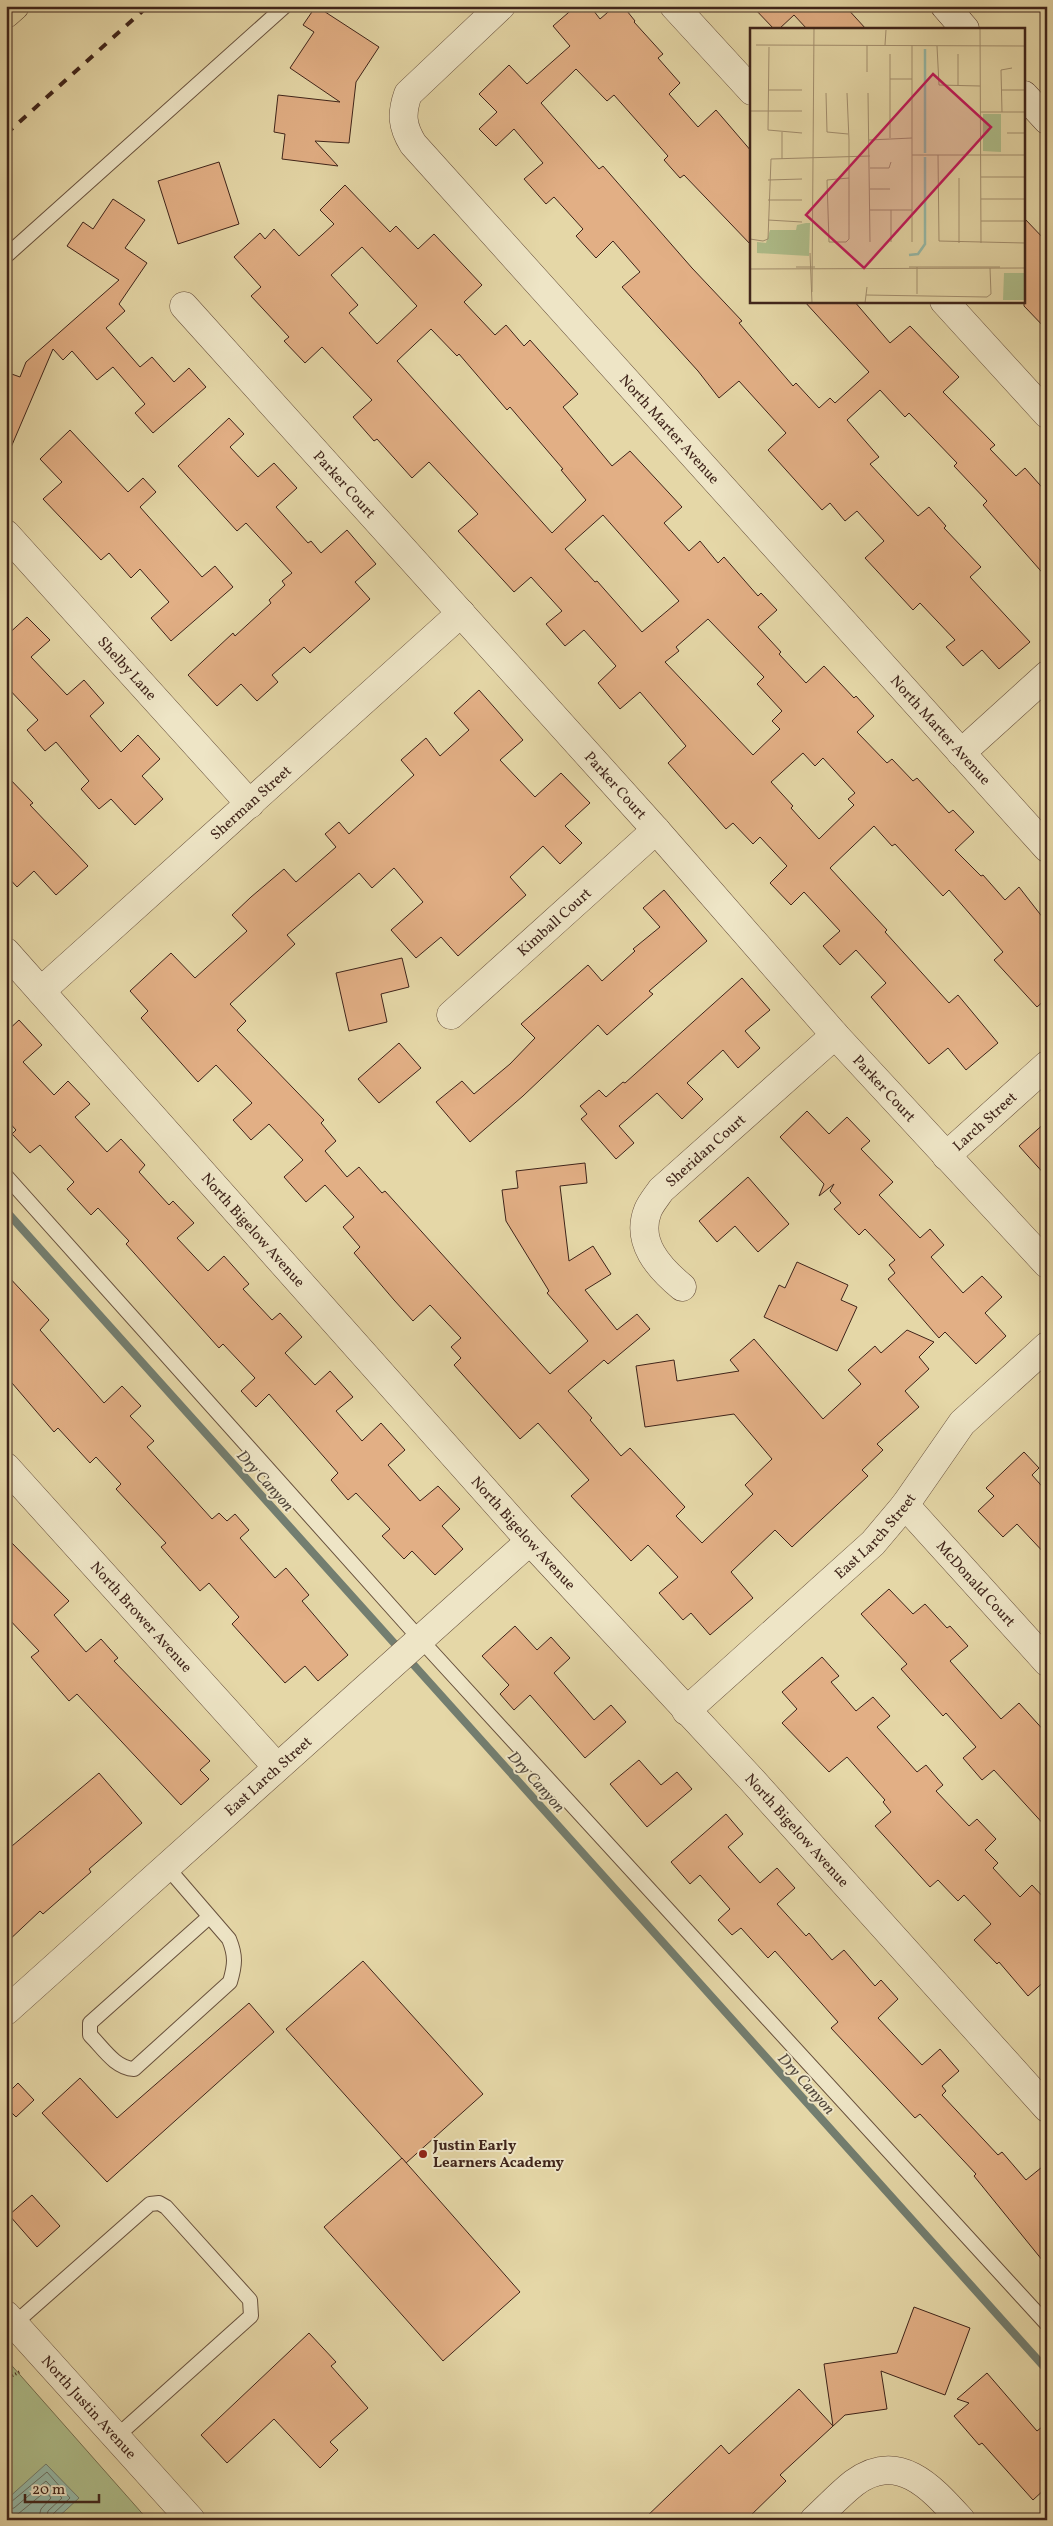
<svg xmlns="http://www.w3.org/2000/svg" width="1053" height="2526" font-family="Vollkorn,serif">
	<rect width="100%" height="100%" fill="#e5d7a7"/>
	<filter id="stains"><feTurbulence type="fractalNoise" baseFrequency=".004" numOctaves="4"/><feColorMatrix values="0 0 0 0 .2 0 0 0 0 .09 0 0 0 0 .02 0 0 0 .5 -.17"/></filter>
	<radialGradient id="worn" r=".72"><stop offset=".6" stop-color="#630" stop-opacity="0"/><stop offset="1" stop-color="#630" stop-opacity=".3"/></radialGradient>
	<polygon fill="#afbf8c" stroke="#777253" points="6,2359 148,2520 6,2520"/>
	<polygon fill="#96baa9" stroke="#737e70" points="46,2464 79,2498 55,2520 6,2520 6,2500"/>
	<g fill="none" stroke-linecap="round" stroke-linejoin="round">
		<g stroke="#6a6f62" stroke-width="1">
			<polyline points="6,2503 11,2502 47,2472 70,2498 53,2514 52,2520"/>
			<polyline points="6,2510 14,2508 46,2481 62,2498 48,2511 46,2520"/>
			<polyline points="6,2517 18,2514 46,2491 51,2498 41,2509 38,2520"/>
		</g>
		<polyline stroke="#737e70" stroke-width="8" points="6,1211 1047,2370"/>
	</g>
	<g fill="#e2af85" stroke="#3f241a" fill-rule="evenodd">
		<polygon points="316,6 379,47 356,82 349,143 315,141 338,166 282,159 285,134 274,132 278,95 340,102 290,68 314,32 303,25"/>
		<polygon points="576,6 590,6 600,19 615,6 623,6 635,21 634,22 663,54 658,58 680,83 669,94 698,127 716,110 752,152 752,246 684,175 680,178 664,160 668,156 614,95 607,101 576,69 541,103 599,169 603,166 692,268 742,321 739,323 793,386 796,383 819,408 830,398 835,403 869,372 804,301 854,301 890,343 910,326 959,377 943,392 995,445 990,449 1016,476 1025,468 1047,493 1047,578 983,505 987,501 954,466 957,463 909,413 905,417 880,390 847,420 879,457 870,464 918,516 929,507 946,526 944,528 981,567 970,577 1030,642 999,669 982,650 963,666 946,647 955,640 920,603 913,610 865,558 884,541 857,511 845,521 830,503 822,510 768,450 786,433 739,381 719,398 698,371 622,287 640,272 613,241 596,258 576,236 583,229 554,197 546,204 524,179 543,163 514,129 496,146 479,129 497,112 479,94 509,65 527,84 570,46 553,26"/>
		<polygon points="752,6 845,6 866,29 807,29 794,15 779,29 774,29"/>
		<polygon points="219,162 239,224 178,244 158,181"/>
		<path d="M345,185L390,232L396,226L418,249L434,234L482,285L464,302L495,335L506,325L524,346L530,340L578,394L563,407L612,466L630,451L682,507L664,523L689,551L700,541L718,563L724,557L758,596L761,593L777,610L758,627L781,652L779,654L806,683L824,666L854,698L856,696L874,716L857,732L887,763L892,759L913,781L917,778L949,813L953,810L974,832L955,850L981,876L983,875L1005,900L1019,887L1047,923V998L1037,1007L994,960L1003,952L949,890L943,896L895,844L892,846L874,826L830,868L887,930L885,932L949,1003L958,995L998,1043L966,1070L948,1048L929,1064L871,997L886,983L856,950L840,965L823,946L840,931L804,892L791,905L770,883L787,866L760,837L753,844L733,823L726,829L668,763L686,746L640,692L620,709L598,683L616,666L584,630L565,646L546,624L562,611L531,577L514,592L458,531L478,514L429,462L412,478L377,439L374,441L353,417L372,400L322,347L305,363L284,341L289,337L251,296L261,287L234,257L260,233L265,239L274,229L299,256L334,224L320,210ZM362,247L417,306L377,344L349,313L358,305L331,275ZM431,329L457,356L459,354L507,410L510,407L563,469L561,470L586,500L552,533L397,361ZM603,515L679,601L642,632L597,581L595,582L565,549ZM708,619L764,677L757,684L782,711L772,721L780,729L753,755L665,662L679,651L676,647ZM803,753L815,766L823,758L855,793L848,799L854,805L819,839L791,808L793,806L771,782Z"/>
		<polygon points="113,199 145,220 125,248 147,263 119,304 125,311 106,328 140,367 152,357 174,382 189,368 206,387 153,433 135,413 145,404 113,367 97,380 72,351 63,360 53,349 6,459 6,372 20,377 26,362 119,280 67,246 83,222 93,229"/>
		<polygon points="1024,218 1047,242 1047,330 1024,306"/>
		<polygon points="229,418 244,434 230,447 258,477 274,463 297,488 276,507 308,543 311,541 321,553 347,530 376,564 355,582 370,599 310,653 304,647 272,675 278,682 257,701 241,684 217,706 188,675 233,633 235,636 271,603 269,600 285,585 282,581 292,573 246,523 237,531 178,466"/>
		<polygon points="70,430 128,492 143,478 156,492 140,507 202,577 215,566 233,587 171,641 151,618 169,602 140,569 131,578 109,553 101,560 43,499 62,482 40,459"/>
		<polygon points="27,617 50,640 31,657 67,695 84,680 104,703 90,716 121,752 138,735 160,759 142,776 163,799 135,825 111,799 99,809 81,789 89,781 56,742 45,751 27,730 38,720 6,686 6,636"/>
		<polygon points="479,690 523,740 500,760 535,797 561,773 590,803 565,826 582,843 560,864 543,846 510,877 526,895 458,956 441,937 416,958 391,930 423,902 394,868 372,888 359,873 287,935 295,944 230,1004 246,1021 237,1030 324,1120 321,1123 336,1141 325,1151 347,1177 359,1167 382,1193 385,1191 550,1374 588,1341 547,1293 549,1291 506,1221 502,1190 518,1188 516,1171 585,1163 587,1183 560,1186 569,1261 593,1246 611,1274 585,1290 617,1330 637,1314 650,1329 608,1364 604,1360 568,1391 592,1418 590,1420 621,1456 630,1448 685,1507 676,1516 702,1543 753,1494 745,1485 772,1459 734,1414 645,1427 636,1366 674,1360 677,1381 739,1371 730,1360 754,1339 823,1419 861,1384 848,1370 875,1346 881,1353 907,1330 934,1342 919,1357 929,1369 905,1391 919,1407 877,1444 883,1450 862,1470 868,1476 792,1547 775,1530 731,1572 753,1598 710,1635 691,1613 683,1620 659,1593 678,1577 648,1545 631,1561 571,1496 589,1480 538,1423 520,1439 454,1365 461,1358 451,1347 461,1338 430,1305 413,1321 394,1300 354,1253 360,1247 343,1227 354,1217 325,1185 306,1202 284,1177 303,1160 269,1124 251,1140 233,1120 252,1103 216,1065 198,1082 141,1018 148,1011 130,991 171,953 195,978 247,931 232,915 251,897 284,869 296,882 336,847 325,834 339,822 349,834 414,775 401,760 426,738 440,756 469,730 454,713"/>
		<polygon points="6,775 33,803 30,805 88,866 56,895 34,871 17,887 6,875"/>
		<polygon points="664,890 707,941 649,991 653,994 607,1035 598,1025 523,1096 470,1142 436,1102 462,1081 474,1094 510,1064 535,1038 521,1024 588,965 602,981 635,951 633,949 660,927 643,908"/>
		<polygon points="402,958 409,987 381,994 387,1022 349,1031 336,973"/>
		<polygon points="742,978 770,1010 745,1031 760,1048 738,1068 723,1050 687,1083 703,1099 682,1119 657,1093 619,1126 634,1143 616,1159 581,1119 587,1114 580,1106 599,1090 606,1097 623,1082 625,1083"/>
		<polygon points="19,1020 42,1045 23,1062 54,1095 68,1081 90,1104 75,1117 107,1152 121,1139 145,1165 139,1172 169,1205 173,1201 194,1223 177,1238 208,1271 224,1256 249,1284 243,1289 272,1320 280,1313 302,1337 285,1353 315,1385 330,1371 353,1397 336,1411 362,1441 381,1423 405,1450 388,1465 420,1501 438,1486 460,1509 442,1526 463,1549 435,1575 412,1551 404,1559 382,1536 390,1529 356,1493 348,1500 331,1480 338,1473 269,1394 256,1407 241,1391 255,1378 223,1344 219,1348 126,1244 129,1241 98,1208 91,1215 67,1189 74,1182 40,1145 30,1153 12,1134 16,1130 6,1119 6,1032"/>
		<polygon points="399,1043 421,1068 379,1103 358,1079"/>
		<polygon points="807,1111 829,1134 847,1117 870,1141 861,1149 893,1182 879,1195 920,1238 930,1229 944,1245 931,1257 963,1293 982,1276 1002,1297 985,1313 1006,1336 976,1364 945,1332 939,1338 888,1279 895,1273 889,1265 895,1260 865,1229 859,1235 834,1209 841,1203 830,1191 834,1184 819,1196 824,1184 780,1137"/>
		<polygon points="1047,1121 1047,1177 1019,1146"/>
		<polygon points="748,1177 789,1224 758,1252 735,1226 717,1242 699,1221"/>
		<polygon points="797,1262 848,1285 841,1300 857,1307 837,1351 764,1317 779,1285 785,1288"/>
		<polygon points="6,1274 49,1320 40,1330 104,1403 122,1386 141,1406 130,1416 154,1441 147,1447 212,1519 219,1513 227,1521 235,1514 249,1530 240,1538 275,1578 286,1568 309,1595 302,1601 348,1655 318,1681 305,1666 285,1683 232,1624 239,1617 209,1583 200,1591 161,1547 166,1543 116,1489 121,1484 96,1457 90,1463 58,1428 54,1432 6,1376"/>
		<polygon points="1024,1452 1039,1468 1032,1475 1047,1492 1047,1556 1017,1524 1003,1537 978,1511 994,1496 986,1488"/>
		<polygon points="6,1537 69,1601 54,1615 86,1652 101,1639 118,1658 114,1661 210,1761 200,1770 209,1779 181,1805 77,1694 69,1701 31,1657 39,1651 6,1616"/>
		<polygon points="889,1589 913,1614 925,1604 947,1628 950,1626 968,1646 950,1661 1001,1719 1019,1703 1047,1734 1047,1828 994,1770 982,1780 963,1758 976,1747 946,1713 943,1716 901,1669 907,1664 861,1614"/>
		<polygon points="515,1626 537,1650 551,1637 570,1658 554,1673 594,1720 611,1705 626,1722 585,1758 530,1695 514,1710 500,1694 509,1685 482,1656"/>
		<polygon points="822,1657 839,1676 831,1682 856,1711 873,1697 890,1716 877,1727 917,1772 926,1765 943,1785 936,1791 969,1826 977,1819 996,1839 985,1850 998,1863 993,1868 1020,1897 1032,1885 1047,1901 1047,1979 1028,1996 999,1962 997,1964 974,1940 991,1924 964,1895 958,1901 938,1880 930,1887 875,1826 891,1812 883,1802 885,1800 847,1757 829,1772 782,1723 797,1709 782,1692"/>
		<polygon points="639,1760 661,1785 677,1772 692,1789 647,1827 610,1784"/>
		<polygon points="99,1773 142,1823 89,1869 91,1872 43,1914 40,1911 6,1943 6,1851"/>
		<polygon points="726,1814 743,1834 728,1847 760,1883 777,1868 795,1888 777,1904 806,1936 809,1933 832,1960 844,1950 875,1986 881,1980 898,1999 878,2018 922,2065 940,2049 959,2071 942,2086 946,2091 942,2095 998,2155 1002,2152 1026,2180 1047,2163 1047,2266 974,2176 976,2174 920,2114 915,2118 831,2028 838,2022 775,1951 768,1958 741,1928 732,1935 718,1920 730,1909 700,1875 690,1884 671,1862"/>
		<polygon points="363,1961 483,2094 406,2163 286,2029"/>
		<polygon points="249,2003 274,2032 107,2182 42,2113 80,2078 117,2118"/>
		<polygon points="18,2083 34,2100 16,2117 6,2107 6,2095"/>
		<polygon points="402,2158 520,2292 443,2361 324,2227"/>
		<polygon points="32,2195 60,2226 37,2247 9,2215"/>
		<polygon points="914,2307 970,2328 945,2395 881,2371 887,2409 845,2415 780,2475 786,2481 746,2520 643,2520 721,2445 729,2454 799,2389 833,2426 824,2364 897,2353"/>
		<polygon points="309,2333 336,2362 331,2366 368,2408 330,2442 338,2450 320,2468 274,2419 227,2463 201,2435"/>
		<polygon points="987,2373 1037,2431 1047,2423 1047,2487 1033,2500 982,2443 979,2445 954,2416 969,2403 957,2399"/>
	</g>
	<g fill="none" stroke-linecap="round" stroke-linejoin="round">
		<g stroke="#68513d" stroke-width="16">
			<g id="service">
				<polyline points="6,256 285,6"/>
				<polyline points="6,1176 420,1639 1047,2324"/>
				<path d="M166,1866L229,1939C236,1956 235,1965 230,1982L134,2069C115,2068 103,2048 90,2035V2023L209,1917"/>
				<polyline points="14,2324 150,2204 159,2203 166,2207 250,2300 251,2316 116,2437"/>
			</g>
		</g>
		<g stroke="#68513d" stroke-width="29">
			<g id="minor">
				<path id="s1" d="M501,6L408,94C401,114 402,126 413,144L1047,848"/>
				<polyline points="674,6 752,91"/>
				<polyline points="944,301 1047,414"/>
				<path id="s2" d="M184,306L656,830L835,1035L1047,1264"/>
				<path id="s3" d="M6,534L250,804"/>
				<polyline points="961,753 1047,675"/>
				<path id="s4" d="M6,952L530,1541L751,1779L1047,2108"/>
				<path id="s5" d="M41,991L461,613"/>
				<path id="s6" d="M451,1015L656,830"/>
				<path id="s7" d="M946,1156L1047,1065"/>
				<path id="s8" d="M682,1287C659,1268 635,1242 648,1210C651,1203 657,1196 661,1190L835,1035"/>
				<path id="s9" d="M6,1467L277,1767"/>
				<path id="s10" d="M905,1505L1047,1662"/>
				<path id="s11" d="M686,1711L873,1543L905,1505L962,1423L1047,1346"/>
				<path id="s12" d="M6,2011L530,1541"/>
				<path id="s13" d="M6,2315L191,2520"/>
				<path d="M814,2520C827,2508 840,2494 854,2483C899,2450 932,2488 961,2520"/>
			</g>
		</g>
		<g stroke="#3f241a" stroke-width="29">
			<g id="secondary">
				<polyline points="945,6 965,29"/>
				<polyline points="1024,95 1047,120"/>
			</g>
		</g>
		<g stroke="#3f241a" stroke-width="29">
			<polyline id="primary" points="6,14 15,6"/>
		</g>
		<polyline stroke="#3f241a" stroke-width="3" stroke-dasharray="1 2.5" stroke-linecap="butt" points="6,2379 21,2371"/>
		<use href="#service" stroke="#eee5c6" stroke-width="14"/>
		<use href="#minor" stroke="#eee5c6" stroke-width="28"/>
		<use href="#secondary" stroke="#eee5c6" stroke-width="28"/>
		<use href="#primary" stroke="#e5d7a7" stroke-width="28"/>
		<polyline stroke="#3f241a" stroke-width="4" stroke-dasharray="9 9" stroke-linecap="butt" points="6,134 148,6"/>
	</g>
	<circle fill="#8f2418" stroke="#eee5c6" stroke-width="2" cx="423" cy="2154" r="5"/>
	<g text-anchor="middle" stroke-width="4" stroke-linejoin="round" paint-order="stroke">
		<g font-size="15" fill="#3f241a" stroke="#eee5c6">
			<text dy="5" stroke="none"><textPath href="#s1" startOffset="564">North Marter Avenue</textPath></text>
			<text dy="5" stroke="none"><textPath href="#s2" startOffset="240">Parker Court</textPath></text>
			<text dy="5" stroke="none"><textPath href="#s3" startOffset="181">Shelby Lane</textPath></text>
			<text dy="5" stroke="none"><textPath href="#s1" startOffset="969">North Marter Avenue</textPath></text>
			<text dy="5" stroke="none"><textPath href="#s2" startOffset="645">Parker Court</textPath></text>
			<text dy="5" stroke="none"><textPath href="#s5" startOffset="282">Sherman Street</textPath></text>
			<text dy="5" stroke="none"><textPath href="#s6" startOffset="139">Kimball Court</textPath></text>
			<text dy="5" stroke="none"><textPath href="#s2" startOffset="1050">Parker Court</textPath></text>
			<text dy="5" stroke="none"><textPath href="#s7" startOffset="52">Larch Street</textPath></text>
			<text dy="5" stroke="none"><textPath href="#s8" startOffset="174">Sheridan Court</textPath></text>
			<text dy="5" stroke="none"><textPath href="#s4" startOffset="372">North Bigelow Avenue</textPath></text>
			<text dy="5" stroke="none"><textPath href="#s4" startOffset="778">North Bigelow Avenue</textPath></text>
			<text dy="5" stroke="none"><textPath href="#s11" startOffset="258">East Larch Street</textPath></text>
			<text dy="5" stroke="none"><textPath href="#s10" startOffset="106">McDonald Court</textPath></text>
			<text dy="5" stroke="none"><textPath href="#s9" startOffset="202">North Brower Avenue</textPath></text>
			<text dy="5" stroke="none"><textPath href="#s12" startOffset="352">East Larch Street</textPath></text>
			<text dy="5" stroke="none"><textPath href="#s4" startOffset="1182">North Bigelow Avenue</textPath></text>
			<text dy="5" stroke="none"><textPath href="#s13" startOffset="124">North Justin Avenue</textPath></text>
		</g>
		<g font-size="15" font-weight="bold" fill="#3f241a" stroke="#eee5c6" text-anchor="start">
			<text x="433" y="2150">Justin Early<tspan x="433" dy="17">Learners Academy</tspan></text>
		</g>
		<g font-size="16" font-style="italic" fill="#554a3e" stroke="#eee5c6">
			<text transform="translate(266 1480) rotate(48)" y="6">Dry Canyon</text>
			<text transform="translate(537 1781) rotate(48)" y="6">Dry Canyon</text>
			<text transform="translate(807 2083) rotate(48)" y="6">Dry Canyon</text>
		</g>
	</g>
	<g transform="translate(750 28)">
		<rect width="275" height="275" fill="#e5d7a7"/>
		<path d="M233,86H251V124L233,123ZM56,195H60L59,228L7,225V214L16,215L20,202H46L47,197ZM254,245H275V272H253Z" fill="#afbf8c"/>
		<path fill="none" stroke="#96baa9" stroke-width="2.5" d="M175,125V21M159,227L168,226L175,216V129"/>
		<path fill="none" stroke="#a38f6f" stroke-width="1" d="M102,0H169M230,0L231,215M6,17L275,18M135,17L136,2M187,18L189,57L230,58M19,19L18,102L52,105M140,26V110M208,26V58M117,44V17M140,51H162M18,62H52M252,62H275M76,65L77,104L98,106M97,65L99,112V211L96,214H79L77,152L99,150M118,65L120,214M0,83H52M230,84H275M252,84L251,42L262,40M32,104V131M257,105H275M119,112L162,110M162,127H275M188,127L189,213L275,215M120,140H139L141,134M231,149H275M209,150V215M18,152L52,151M120,161H140M231,171H275M18,172H52M120,182H162M141,182V214M18,192L52,194M231,193H275M0,211L13,213L18,211L21,131L120,128M162,214V17M60,225L62,275M46,239H65M159,239H250M167,239V266M0,241L275,240M62,264L64,0M116,267L237,269L241,266L240,240M115,275L117,259"/>
		<path fill="#c2185b" fill-opacity="0.15" stroke="#c2185b" stroke-width="2.5" d="M183,46L241,99L114,240L56,187Z"/>
		<rect width="275" height="275" fill="none" stroke="#3f241a" stroke-width="2.5"/>
	</g>
	<rect width="1053" height="2526" fill="none" stroke="#e5d7a7" stroke-width="25"/>
	<rect x="8" y="8" width="1038" height="2511" fill="none" stroke="#3f241a" stroke-width="2.5"/>
	<rect x="12" y="12" width="1028" height="2501" fill="none" stroke="#3f241a"/>
	<path d="M25 2494v8h74v-8" fill="none" stroke="#3f241a" stroke-width="2.5"/>
	<text x="32" y="2494" font-size="15" fill="#3f241a" stroke="#eee5c6" stroke-width="4" paint-order="stroke">20 m</text>
	<rect width="100%" height="100%" filter="url(#stains)"/>
	<rect width="100%" height="100%" fill="url(#worn)"/>
</svg>
